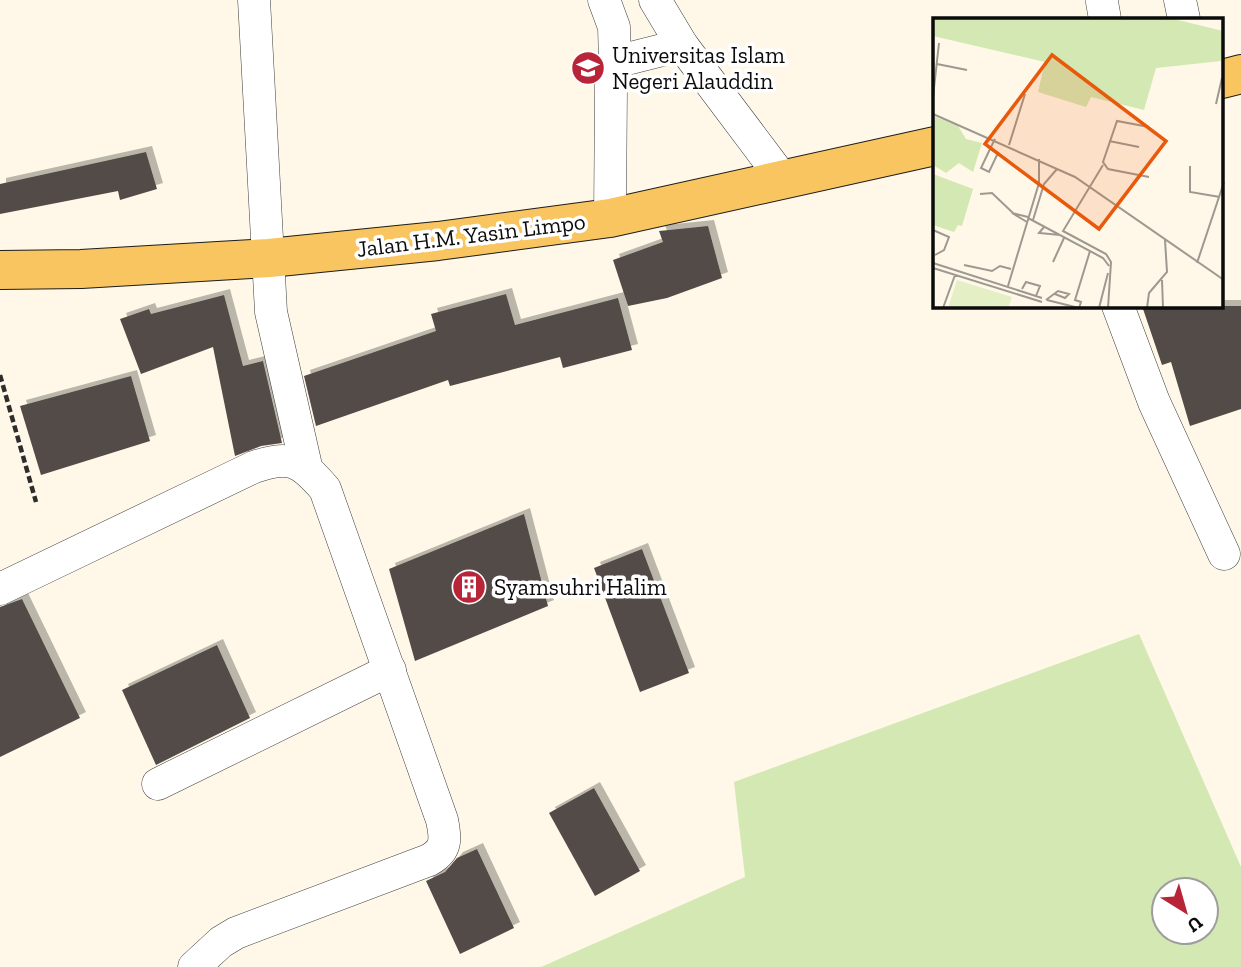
<svg xmlns="http://www.w3.org/2000/svg" width="1241" height="967" font-family="'Zilla Slab',serif">
	<defs>
		<filter id="shadow"><feDropShadow dx="6" dy="-6" stdDeviation="0" flood-color="#0004"/></filter>
	</defs>
	<rect width="100%" height="100%" fill="#fff8e8"/>
	<path fill="#d3e8b3" fill-rule="evenodd" d="M1139,634L1241,867V967H541L745,877L734,782ZM1164,890H1206V932H1164Z"/>
	<g fill="#534b47" filter="url(#shadow)">
		<polygon points="146,152 157,189 120,200 118,191 0,214 0,184"/>
		<polygon points="708,226 722,278 667,298 628,306 613,260 663,242 659,231"/>
		<polygon points="506,294 515,325 618,298 632,350 563,368 560,357 450,386 448,380 316,426 304,376 436,331 431,314"/>
		<polygon points="224,295 243,366 263,361 282,443 261,446 235,456 213,347 141,374 120,319 149,309 151,314"/>
		<polygon points="1142,306 1241,306 1241,409 1190,426 1171,362 1162,365"/>
		<polygon points="131,376 150,441 41,475 20,406"/>
		<polygon points="524,514 548,606 415,661 389,569"/>
		<polygon points="642,549 689,673 640,692 594,568"/>
		<polygon points="22,599 80,718 0,757 0,607"/>
		<polygon points="217,645 250,718 156,765 122,690"/>
		<polygon points="594,788 640,871 595,896 549,813"/>
		<polygon points="477,849 514,928 460,954 426,881 445,872 457,858"/>
	</g>
	<g fill="none" stroke-linecap="round" stroke-linejoin="round">
		<g stroke="#3e3e3e" stroke-width="33">
			<g id="minor">
				<polyline points="254,0 271,312 306,466"/>
				<polyline points="604,0 614,27 615,62 611,86 610,218"/>
				<polyline points="655,0 682,45 782,178"/>
				<polyline points="1180,0 1184,19"/>
				<polyline points="1102,2 1105,19"/>
				<polyline points="615,62 682,45"/>
				<polyline points="1118,306 1154,402 1224,554"/>
				<path d="M0,589L254,467C290,455 300,460 325,489L442,820C446,839 447,850 429,860L236,933L221,942L194,967"/>
				<polyline points="158,784 390,670"/>
			</g>
		</g>
		<g stroke="#1c1c1c" stroke-width="40">
			<g id="major">
				<polyline points="1222,79 1241,74"/>
				<polyline points="0,270 81,269 269,258 438,241 610,218 935,146"/>
			</g>
		</g>
		<polyline stroke="#2d2d2d" stroke-width="4.5" stroke-dasharray="7 3.5" stroke-linecap="butt" points="0,375 36,502"/>
		<use href="#minor" stroke="#fff" stroke-width="32"/>
		<use href="#major" stroke="#f8c560" stroke-width="38"/>
	</g>
	<defs>
		<g id="university-disc" transform="scale(1.75)"><circle r="9.5" fill="#b82539" stroke="#fff"/><path d="M0-5L7-2L0 1L-7-2ZM-4 1L0 2.5L4 1V4Q0 6-4 4Z" fill="#fff"/></g>
		<g id="building-disc" transform="scale(1.75)"><circle r="9.5" fill="#b82539" stroke="#fff"/><path d="M-4-6H4V6H1V3H-1V6H-4ZM-2.5-4.3h1.7v1.8h-1.7ZM.8-4.3h1.7v1.8H.8ZM-2.5-1h1.7V.8h-1.7ZM.8-1h1.7V.8H.8Z" fill="#fff"/></g>
	</defs>
	<g fill-rule="evenodd">
		<use href="#university-disc" x="588" y="68"/>
		<use href="#building-disc" x="469" y="587"/>
	</g>
	<g text-anchor="middle" stroke-width="7" stroke-linejoin="round" paint-order="stroke">
		<g font-size="23" fill="#0b0b0b" stroke="#fff" text-anchor="start">
			<text x="612" y="63">Universitas Islam<tspan x="612" dy="26">Negeri Alauddin</tspan></text>
			<text x="494" y="595">Syamsuhri Halim</text>
		</g>
		<g font-size="23" fill="#0b0b0b" stroke="#fff">
			<text transform="translate(471 235) rotate(-7)" y="8">Jalan H.M. Yasin Limpo</text>
		</g>
	</g>
	<g transform="translate(933 18)">
		<rect width="290" height="290" fill="#fff8e8"/>
		<path d="M0,1H241L290,13V30L288,43L223,50L211,92L158,79L153,89L105,74L112,44L0,18ZM0,98L25,108L33,121L49,125L40,154L26,145L13,155L0,147ZM0,156L40,171L29,208L25,207L21,214L0,207Z" fill="#d3e8b3"/>
		<path d="M24,262L79,279L75,290H15Z" fill="#e4efc5"/>
		<path fill="none" stroke="#9d9990" stroke-width="2" d="M4,46L34,52M0,79L6,25M283,86L289,60M0,96L142,159L291,262M216,109L184,103L170,144L175,151L216,159M176,123L206,129M76,127L92,76M57,131L65,135L56,154L48,150L57,131L62,121M170,147L130,213L173,236L178,244L175,290M257,148V174L287,179M47,176L59,175L80,195M95,200L170,240L176,248M100,202L111,166L124,151M94,204L79,195L95,199M111,209L106,215L127,217M0,212L16,219L11,232L2,237M120,244L131,220M0,245L109,280M264,245L291,164M31,247L59,253L67,248L78,251M0,250L109,284M229,262L230,290M75,268L106,165V141M89,271L93,264L107,268L103,278M113,282L125,273L136,276L132,280L122,276M114,282L146,290M10,290L22,257M146,290L148,284L142,282L157,233M166,290L175,255M214,290L216,275L234,254L232,222"/>
		<path fill="#e8590c" fill-opacity="0.15" stroke="#e8590c" stroke-width="3.5" d="M119,37L233,123L166,211L52,126Z"/>
		<rect width="290" height="290" fill="none" stroke="#0b0b0b" stroke-width="3.5"/>
	</g>
	<g transform="translate(1185 911) rotate(143)"><circle r="33" fill="#ffffff" stroke="#9d9d9d" stroke-width="2"/>
	<path d="M0-5L12 26L0 18L-12 26Z" fill="#b82539"/>
	<text y="-10" font-size="19" font-weight="bold" text-anchor="middle" fill="#0b0b0b">U</text>
	</g>
</svg>
